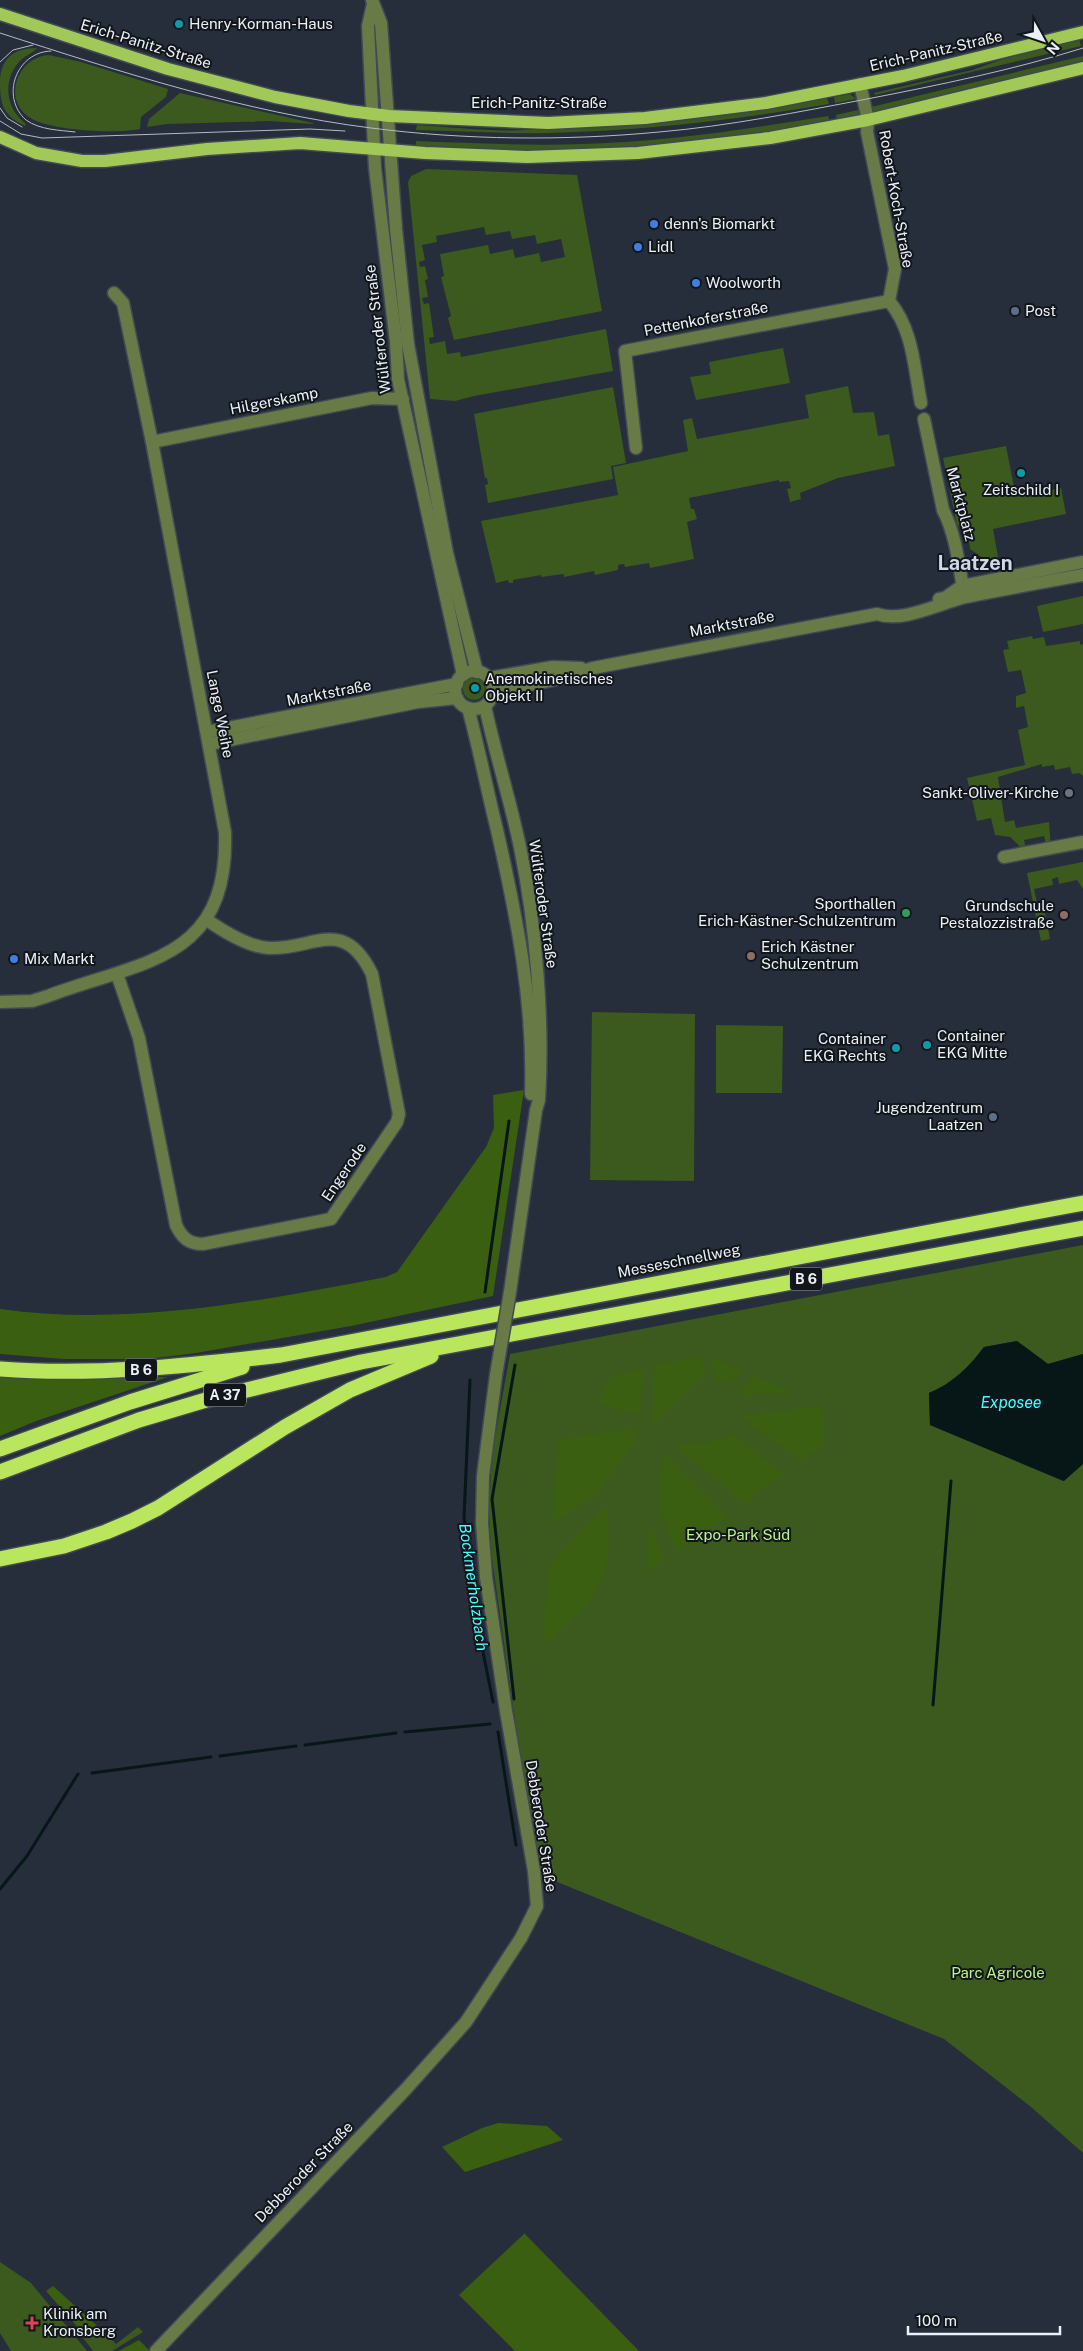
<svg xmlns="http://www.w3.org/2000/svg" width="1083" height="2351" font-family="'Public Sans',sans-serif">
	<rect width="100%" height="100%" fill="#252e3a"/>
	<g fill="#3c591e">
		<polygon points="1079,39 1081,46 875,95 874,93 972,70 1003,59"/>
		<path d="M37,48C33,53 24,56 19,62C2,81 6,109 26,124L25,126C4,116 0,105 0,83C0,59 13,48 37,48Z"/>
		<path d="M49,55L81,62L168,89L166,97L141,117L140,129C117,134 48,131 29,117C2,98 18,57 49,55Z"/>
		<polygon points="1083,56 1083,62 873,113 871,107"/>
		<polygon points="180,93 313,123 313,124 269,121 167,124 147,127 149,119"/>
		<polygon points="850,94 856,99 835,103 834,97"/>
		<path d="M827,97L829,104C736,120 644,131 549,133C505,134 461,131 416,130L417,125C453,127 490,132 526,130C627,125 728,117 827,97Z"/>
		<polygon points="858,110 860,116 837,121 836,115"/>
		<path d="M828,116L830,122C769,132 709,141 648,147C572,154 493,151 416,146V141C472,143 528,146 583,144C666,142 747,129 828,116Z"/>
		<polygon points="426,169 577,175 602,311 454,340 448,318 451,316 441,277 444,276 440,254 488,245 490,254 513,249 515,258 539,253 541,262 565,257 561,239 537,244 535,235 512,239 510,231 486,235 484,227 436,236 437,242 422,245 425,260 419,262 420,267 425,266 428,279 425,280 428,297 422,298 424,304 429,303 434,337 429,338 430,344 445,341 447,354 460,352 461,357 606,329 613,371 474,396 455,401 430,399 408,182 411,176"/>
		<polygon points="783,348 790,383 696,400 690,377 711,374 709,362"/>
		<polygon points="848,386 853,413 874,412 878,436 889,434 895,466 838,478 800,493 801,499 790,502 787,489 791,488 789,481 779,482 779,480 689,498 691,509 694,509 697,519 687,522 694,559 650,568 649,563 625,567 624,564 618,565 618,570 595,575 594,571 564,577 564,574 541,577 541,575 513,580 513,583 509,583 508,580 496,583 481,521 618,495 613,467 688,451 683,420 692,418 697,439 809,418 805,395"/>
		<polygon points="613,387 626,463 611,466 613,479 488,503 485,485 488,484 487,478 485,478 474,414"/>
		<polygon points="1006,446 1016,497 1061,488 1066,514 993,529 999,562 993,562 984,559 970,549 968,533 957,525 943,458"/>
		<polygon points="1083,596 1083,624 1043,632 1037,606"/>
		<polygon points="1032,636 1033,639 1044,637 1046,646 1080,641 1080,645 1083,644 1083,776 1079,773 1072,774 1070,767 1055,770 1054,765 1042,767 1042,764 998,777 1005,822 1014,820 1016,828 1049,822 1051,848 1047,849 1044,836 1024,840 1027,853 1010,837 995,835 991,818 977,821 967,778 1025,765 1018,730 1028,727 1024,706 1016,708 1016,696 1026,693 1021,670 1008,672 1003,650 1009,649 1007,641"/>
		<circle cx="474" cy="689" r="11"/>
		<polygon points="1083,862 1083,889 1077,880 1059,884 1058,877 1052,879 1053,885 1034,889 1038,908 1044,907 1050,939 1041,941 1027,873"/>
		<polygon points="592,1012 695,1014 694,1181 590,1180"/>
		<polygon points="716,1025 783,1026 782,1093 716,1093"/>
		<path d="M1083,1245V1354L1048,1364L1017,1341L984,1347C969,1367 953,1383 929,1393L930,1425L1063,1481L1083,1464V2153L1031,2107L944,2039L540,1875L520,1756L491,1552L489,1509L492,1454L510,1354Z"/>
		<polygon points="0,2262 31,2283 87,2351 11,2351 0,2333"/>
		<polygon points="138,2327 143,2332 112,2351 93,2351 80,2334 82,2332 94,2337 105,2333 116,2344"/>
	</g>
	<g fill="#3b5f10">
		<path d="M524,1090L493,1296L351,1326L196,1353L147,1359H64L0,1354V1309C127,1327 261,1301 386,1277L397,1272L486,1147L494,1128L493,1095Z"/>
		<polygon points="708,1355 744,1372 725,1383 716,1379"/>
		<polygon points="701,1357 705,1375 652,1427 654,1365"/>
		<path d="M644,1369L639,1414L599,1404C606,1373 617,1375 644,1369Z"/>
		<polygon points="753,1375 792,1393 737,1395"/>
		<polygon points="0,1376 96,1379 168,1377 36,1421 0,1436"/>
		<polygon points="823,1406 824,1445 802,1461 740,1416"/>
		<polygon points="633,1429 637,1440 598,1493 552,1524 559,1439"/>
		<polygon points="733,1435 784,1474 744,1503 672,1444 705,1443"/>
		<polygon points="663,1452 727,1516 677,1551 659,1509"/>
		<path d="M605,1506C613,1534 610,1571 594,1596C584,1611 564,1627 551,1640H543L549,1565Z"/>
		<polygon points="649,1526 666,1559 647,1573"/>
		<polygon points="498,2123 547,2126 563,2140 465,2172 442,2147 482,2128"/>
		<polygon points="525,2233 525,2234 639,2351 515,2351 459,2295"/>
		<polygon points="53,2286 105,2333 94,2337 82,2332 46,2291"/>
		<polygon points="139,2340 150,2351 119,2351"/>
	</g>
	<path fill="#071717" d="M1017,1341L1048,1364L1083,1354V1464L1064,1481L930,1425L929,1393C953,1383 969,1367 984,1347Z"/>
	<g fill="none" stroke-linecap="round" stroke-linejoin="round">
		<g stroke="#071717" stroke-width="3">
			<polyline points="485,1292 509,1121"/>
			<polyline points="470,1380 464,1517 473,1602 493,1702"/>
			<polyline points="514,1699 492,1499 515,1365"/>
			<polyline points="933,1705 951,1481"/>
			<polyline points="405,1732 490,1724"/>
			<polyline points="498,1732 516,1845"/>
			<polyline points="305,1745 396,1733"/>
			<polyline points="220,1756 296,1746"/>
			<polyline points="92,1773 211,1757"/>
			<polyline points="0,1889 27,1856 78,1774"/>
		</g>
		<g stroke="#414955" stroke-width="15">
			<g id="minor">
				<polyline points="372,0 381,23 396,229 408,344 447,553 477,672"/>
				<polyline points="373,4 368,26 375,168 396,342 398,379 463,675"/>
				<path d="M860,84L868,120L867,132L895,269L889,301C913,329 914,367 921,403"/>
				<path d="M924,419L943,510C956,535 959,566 964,594"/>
				<polyline points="152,442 372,398 403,399"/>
				<polyline points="636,448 625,351 889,301"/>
				<polyline points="939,599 945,598 962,586 1083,562"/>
				<circle cx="474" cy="690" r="19"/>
				<polyline points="489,678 553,667 581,668"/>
				<path d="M492,696L508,689L553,680L593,668L877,614C903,623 940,603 966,597C1005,589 1044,582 1083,575"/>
				<path d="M485,706C495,753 510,799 520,847C536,926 544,1020 539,1100L536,1110L510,1292"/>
				<path d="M468,708C479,748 487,790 497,830C517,918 534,1003 531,1094"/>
				<polyline points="207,732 457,684"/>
				<polyline points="210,744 418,702 457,698"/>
				<polyline points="1004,857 1083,842"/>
				<path d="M117,974L139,1038L176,1225C182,1238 189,1244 203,1244L331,1219L397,1122L399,1114L372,974C343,915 314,950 269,948C248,947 223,931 207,920"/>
				<path d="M0,1002L32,1001L48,996C144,960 229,961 225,832L152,442L123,303L114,293"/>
				<polyline points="156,2351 406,2089 466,2022 521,1938 537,1906 534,1871 506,1711 486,1577 482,1523 483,1476 496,1375"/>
			</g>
		</g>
		<g stroke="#414955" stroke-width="15">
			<g id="major">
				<polyline points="0,14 168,69 275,97 349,111 389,116 548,123 645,118 766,103 903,76 1083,32"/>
				<polyline points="0,137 36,153 82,161 105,161 207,149 300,143 425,153 527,157 638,153 770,138 868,120 1083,68"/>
			</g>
		</g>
		<g stroke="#414955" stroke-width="18">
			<g id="highway">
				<path d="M0,1369C95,1376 187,1366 281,1355L1083,1203"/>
				<polyline points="0,1449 130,1402 242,1367"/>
				<polyline points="0,1472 139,1420 206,1400 361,1362 1083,1228"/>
				<polyline points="0,1559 64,1546 106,1532 132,1521 158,1508 285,1427 350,1390 431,1356"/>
			</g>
		</g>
		<use href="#minor" stroke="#687b47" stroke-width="12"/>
		<use href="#major" stroke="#a2c858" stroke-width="12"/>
		<use href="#highway" stroke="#b9e65c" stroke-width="15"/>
		<g stroke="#b4bbc4" stroke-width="1">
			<path d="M0,33C121,72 244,112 371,128C465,140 564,141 659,132C729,126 798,112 867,99C939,85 1013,70 1083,48"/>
			<path d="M51,51C16,52 0,97 26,120C40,130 59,130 75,132"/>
			<polyline points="0,62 13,50 33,45"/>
			<polyline points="0,108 7,118 22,127"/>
			<polyline points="0,121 21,134 42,138 310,129 345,131"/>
		</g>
		<g stroke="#414955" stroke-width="15" stroke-linecap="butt">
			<polyline id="minor-bridge" points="496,1375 510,1292"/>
		</g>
		<use href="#minor-bridge" stroke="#687b47" stroke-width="12"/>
	</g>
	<g fill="#0f9aa8" stroke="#12161b" stroke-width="2">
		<circle cx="179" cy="24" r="5"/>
		<circle cx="1021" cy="473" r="5"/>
		<circle cx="475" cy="688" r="5"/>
		<circle cx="927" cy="1045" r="5"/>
		<circle cx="896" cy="1048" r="5"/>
	</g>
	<g fill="#3f7fe0" stroke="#12161b" stroke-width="2">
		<circle cx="654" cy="224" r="5"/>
		<circle cx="638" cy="247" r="5"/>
		<circle cx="696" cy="283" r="5"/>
		<circle cx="14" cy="959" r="5"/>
	</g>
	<g fill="#5c6f8a" stroke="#12161b" stroke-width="2">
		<circle cx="1015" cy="311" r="5"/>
		<circle cx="993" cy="1117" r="5"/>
	</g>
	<circle fill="#6b7280" stroke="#12161b" stroke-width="2" cx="1069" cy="793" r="5"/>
	<circle fill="#2e9e5b" stroke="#12161b" stroke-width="2" cx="906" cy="913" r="5"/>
	<g fill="#8d6e63" stroke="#12161b" stroke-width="2">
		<circle cx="1064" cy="915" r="5"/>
		<circle cx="751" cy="956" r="5"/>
	</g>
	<path fill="#e0444e" stroke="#12161b" stroke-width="2" d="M29.5 2315.5h5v5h5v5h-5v5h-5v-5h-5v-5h5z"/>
	<g text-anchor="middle" stroke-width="4" stroke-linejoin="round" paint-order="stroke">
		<g fill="#12161b" stroke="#aaafb6" stroke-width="1">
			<rect x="790" y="1267.5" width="32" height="23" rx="4"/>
			<rect x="125" y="1358.5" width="32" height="23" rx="4"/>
			<rect x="204" y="1383.5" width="42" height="23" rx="4"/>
		</g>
		<g font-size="14" font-weight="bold" fill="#ebf1f9">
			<text x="806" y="1284">B 6</text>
			<text x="141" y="1375">B 6</text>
			<text x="225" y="1400">A 37</text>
		</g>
		<g font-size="15" fill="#ebf1f9" stroke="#12161b" text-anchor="start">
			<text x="189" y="29">Henry-Korman-Haus</text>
			<text x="664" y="229">denn's Biomarkt</text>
			<text x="648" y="252">Lidl</text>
			<text x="706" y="288">Woolworth</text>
			<text x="1025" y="316">Post</text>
			<text x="1021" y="495" text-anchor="middle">Zeitschild I</text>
			<text x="485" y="684">Anemokinetisches<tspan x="485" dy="17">Objekt II</tspan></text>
			<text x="1059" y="798" text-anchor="end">Sankt-Oliver-Kirche</text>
			<text x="896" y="909" text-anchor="end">Sporthallen<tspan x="896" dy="17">Erich-Kästner-Schulzentrum</tspan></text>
			<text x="1054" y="911" text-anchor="end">Grundschule<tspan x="1054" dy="17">Pestalozzistraße</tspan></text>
			<text x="761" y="952">Erich Kästner<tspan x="761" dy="17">Schulzentrum</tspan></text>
			<text x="24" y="964">Mix Markt</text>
			<text x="937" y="1041">Container<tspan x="937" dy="17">EKG Mitte</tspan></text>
			<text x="886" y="1044" text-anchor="end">Container<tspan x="886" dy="17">EKG Rechts</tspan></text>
			<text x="983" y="1113" text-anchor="end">Jugendzentrum<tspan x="983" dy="17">Laatzen</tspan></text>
			<text x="43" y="2319">Klinik am<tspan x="43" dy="17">Kronsberg</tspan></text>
		</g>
		<g font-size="15" fill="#ebf1f9" stroke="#12161b">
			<text transform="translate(146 44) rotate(17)" y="5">Erich-Panitz-Straße</text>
			<text transform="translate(936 51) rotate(-13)" y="5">Erich-Panitz-Straße</text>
			<text x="539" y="108">Erich-Panitz-Straße</text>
			<text transform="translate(896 199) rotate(80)" y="5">Robert-Koch-Straße</text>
			<text transform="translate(706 319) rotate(-11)" y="5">Pettenkoferstraße</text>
			<text transform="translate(378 329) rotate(-97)" y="5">Wülferoder Straße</text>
			<text transform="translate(274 401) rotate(-11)" y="5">Hilgerskamp</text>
			<text transform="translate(961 504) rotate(75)" y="5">Marktplatz</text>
			<text transform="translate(732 624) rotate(-11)" y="5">Marktstraße</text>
			<text transform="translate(329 693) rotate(-11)" y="5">Marktstraße</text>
			<text transform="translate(220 714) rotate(79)" y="5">Lange Weihe</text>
			<text transform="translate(543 904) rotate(82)" y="5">Wülferoder Straße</text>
			<text transform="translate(344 1172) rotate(-56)" y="5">Engerode</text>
			<text transform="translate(679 1261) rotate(-11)" y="5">Messeschnellweg</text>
			<text transform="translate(541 1826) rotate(81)" y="5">Debberoder Straße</text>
			<text transform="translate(304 2172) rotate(-46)" y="5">Debberoder Straße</text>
		</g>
		<g font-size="15" fill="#bef48e" stroke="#12161b">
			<text x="738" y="1540">Expo-Park Süd</text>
			<text x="998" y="1978">Parc Agricole</text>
		</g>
		<g font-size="16" font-style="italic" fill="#44feff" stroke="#12161b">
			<text x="1011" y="1408">Exposee</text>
			<text transform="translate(474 1587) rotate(82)" y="6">Bockmerholzbach</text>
		</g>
		<g font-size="20" font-weight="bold" fill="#cdd8e8" stroke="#12161b">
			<text x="975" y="570">Laatzen</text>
		</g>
	</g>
	<g transform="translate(1043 40) rotate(130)" stroke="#12161b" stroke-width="4" paint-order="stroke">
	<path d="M0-4L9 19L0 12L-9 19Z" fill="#ebf1f9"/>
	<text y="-8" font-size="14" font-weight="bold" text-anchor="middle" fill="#ebf1f9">N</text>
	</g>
	<path d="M908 2326v8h152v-8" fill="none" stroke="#ebf1f9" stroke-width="2.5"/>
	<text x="916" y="2326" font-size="15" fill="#ebf1f9" stroke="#12161b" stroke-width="4" paint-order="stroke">100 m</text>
</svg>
